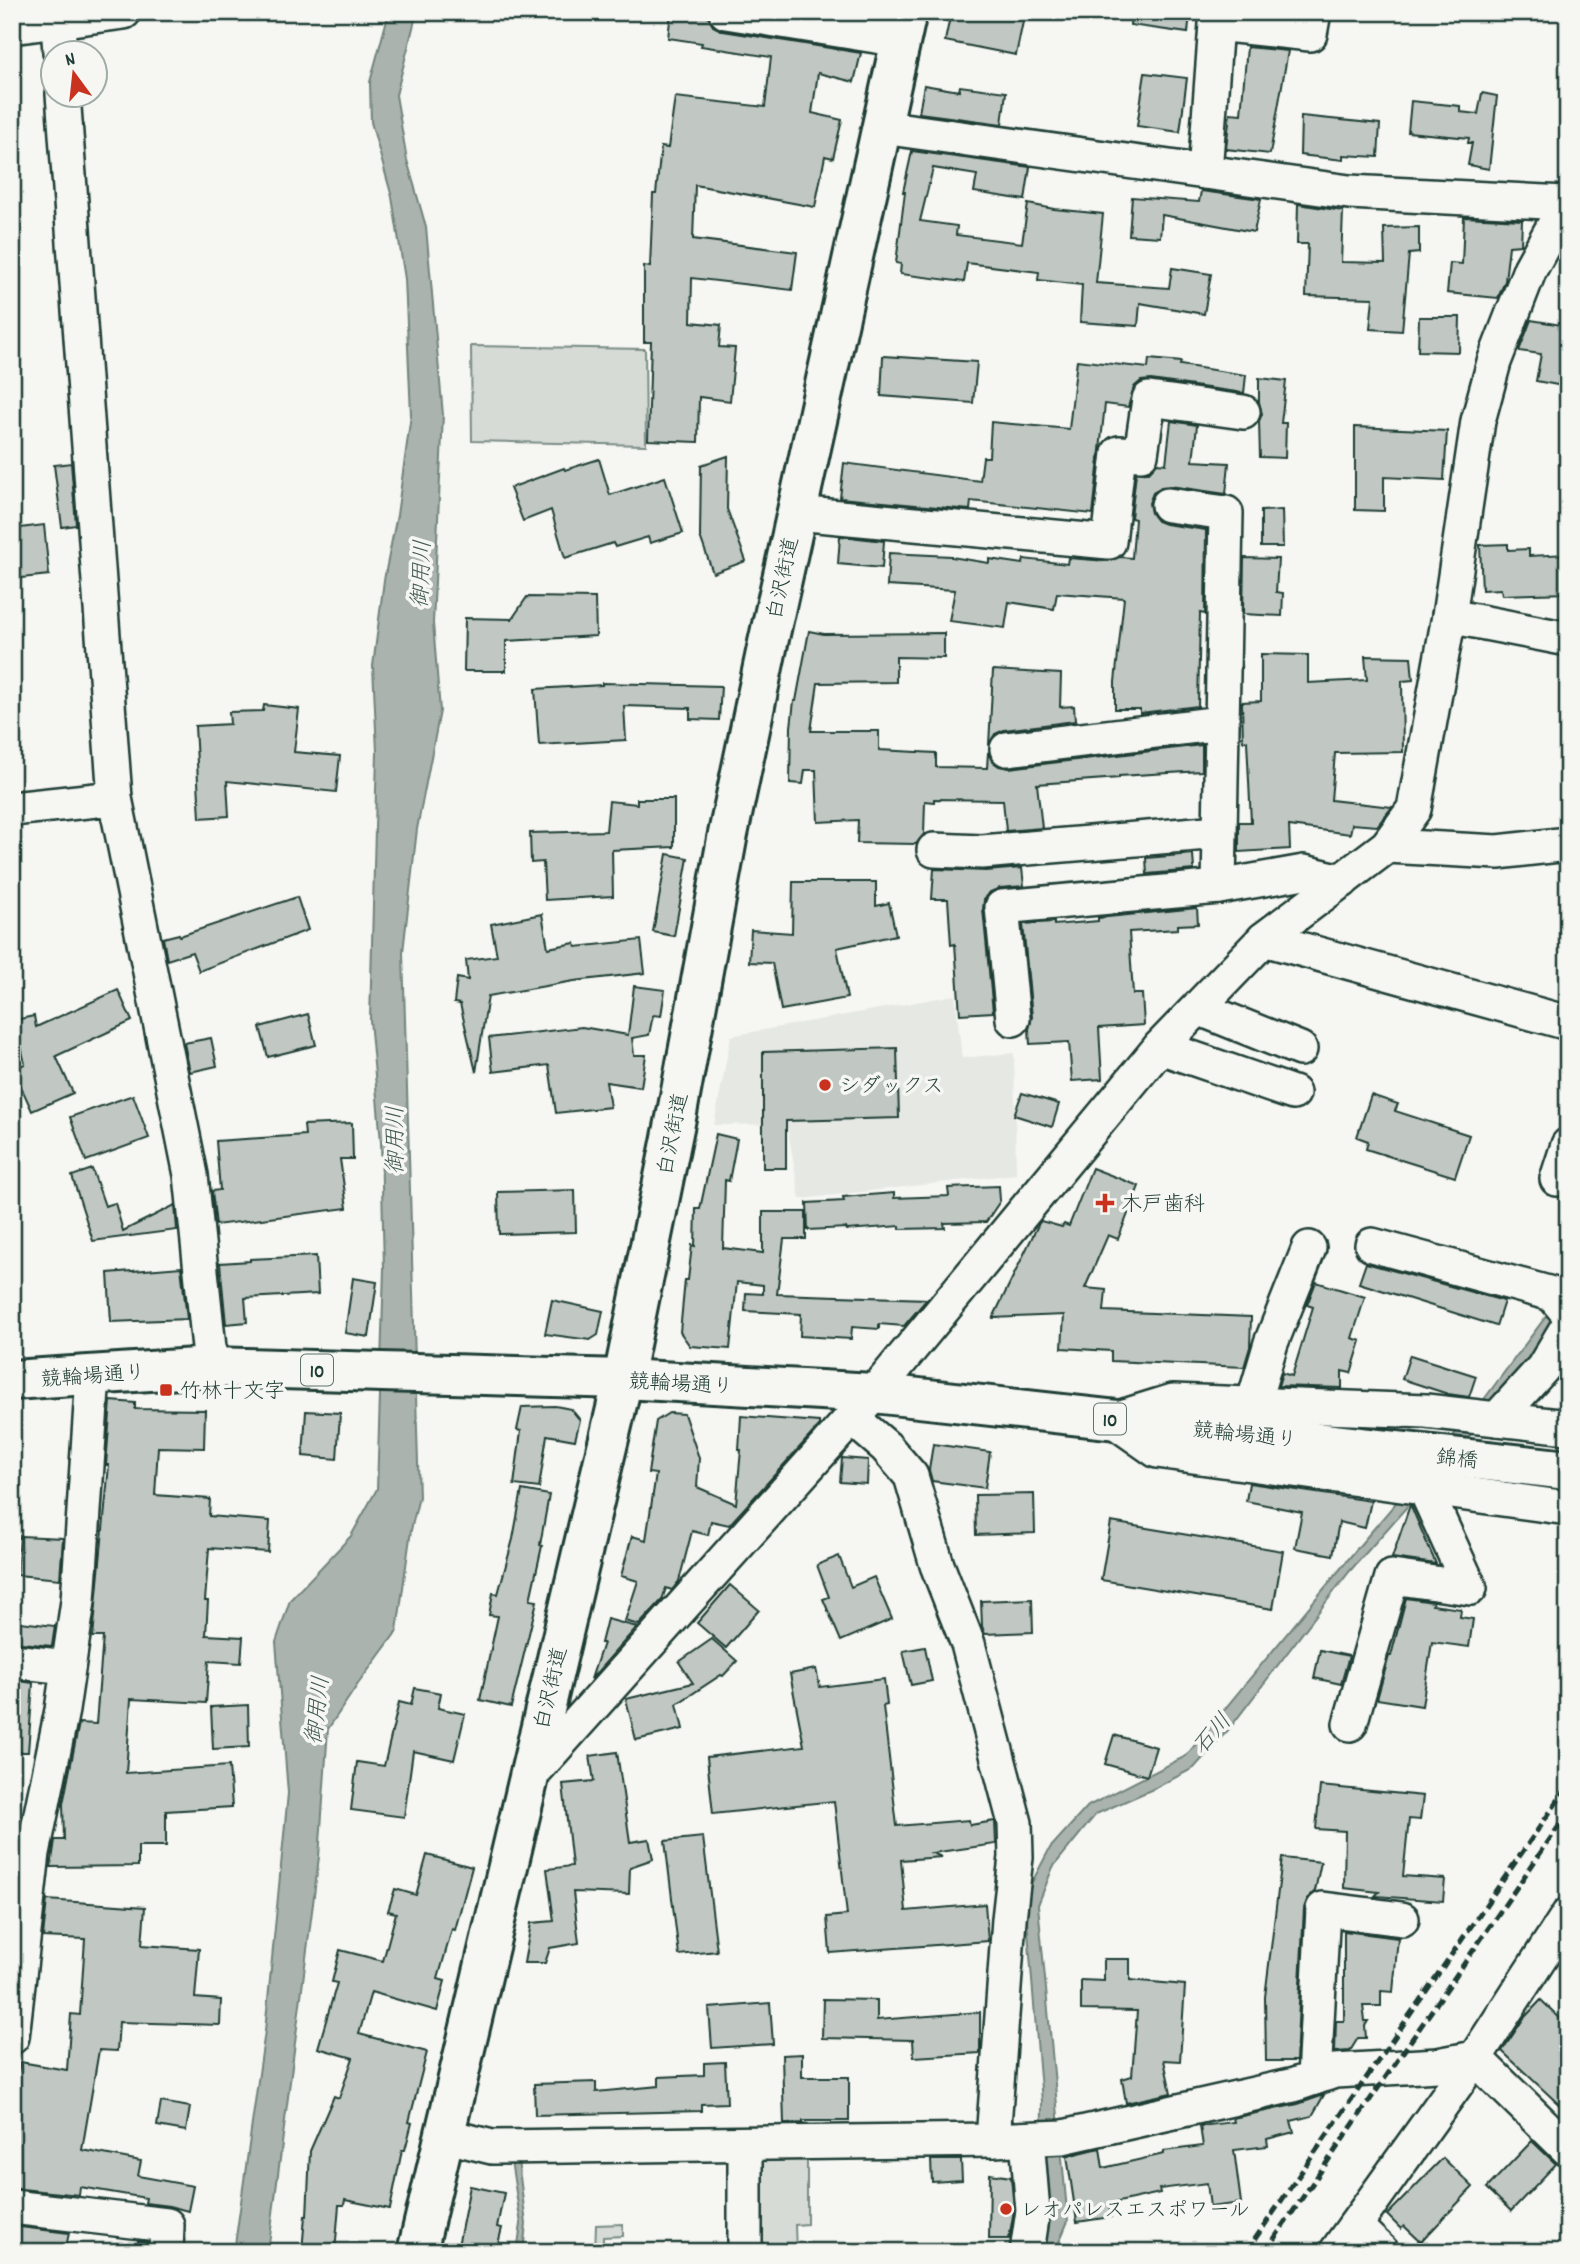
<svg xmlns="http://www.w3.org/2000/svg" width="1580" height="2264" font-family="Dekko,'Klee One',sans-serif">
	<rect width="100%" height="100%" fill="#f6f6f2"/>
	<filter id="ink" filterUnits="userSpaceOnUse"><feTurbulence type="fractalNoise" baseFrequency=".0143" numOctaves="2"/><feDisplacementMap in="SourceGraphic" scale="14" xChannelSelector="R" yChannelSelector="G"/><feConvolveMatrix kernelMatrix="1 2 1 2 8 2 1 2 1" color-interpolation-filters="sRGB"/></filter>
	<g filter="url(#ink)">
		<polygon fill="#e6e8e4" points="955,995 962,1058 1014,1053 1016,1174 800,1199 787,1124 714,1125 731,1036"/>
		<g fill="#d6dbd6" stroke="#7a8c85" stroke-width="2">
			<polygon points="471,346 645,349 646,445 472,441"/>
			<polygon points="807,2150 807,2224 795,2225 796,2252 759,2252 757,2157"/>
			<polygon points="623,2224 623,2236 603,2237 603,2252 595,2252 596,2225"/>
		</g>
		<g fill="#aab3ae" stroke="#72847d" stroke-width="2">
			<polygon points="389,12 417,12 396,95 407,160 426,227 443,415 433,623 440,711 417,829 403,952 419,1497 411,1530 397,1631 358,1684 328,1729 319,1857 268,2252 234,2252 265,2031 288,1793 276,1642 290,1600 351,1536 377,1489 384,1269 381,1142 370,1020 377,752 373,666 384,580 397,515 411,415 405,279 392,197 371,122 370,82"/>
			<polygon points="1568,1287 1568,1310 1514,1386 1349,1572 1229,1729 1194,1768 1153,1789 1096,1814 1053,1867 1038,1905 1068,2221 1055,2252 1036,2252 1041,2182 1042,2102 1026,1907 1032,1882 1050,1848 1088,1806 1186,1756 1365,1539 1482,1402"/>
			<polygon points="511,2161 518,2161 526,2224 523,2252 517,2252 521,2224"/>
		</g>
		<g fill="#c1c8c3" stroke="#1f3d34" stroke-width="2">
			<polygon points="671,12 707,15 713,26 723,31 861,53 854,82 818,73 812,113 842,120 833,158 825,156 815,207 695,185 693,239 797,252 792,290 692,278 691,322 721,325 719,347 735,348 730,401 699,397 698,442 648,440 651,342 644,342 644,266 650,267 653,194 656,194 661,147 668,148 675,97 765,107 771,57 701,46 702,43 668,38"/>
			<polygon points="951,12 1025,12 1016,55 945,41"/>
			<polygon points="1131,12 1190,12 1188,33 1130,25"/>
			<polygon points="1247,47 1288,51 1270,154 1226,149 1230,113 1241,114"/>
			<polygon points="1145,73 1187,78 1180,132 1137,126"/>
			<polygon points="924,85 959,91 960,86 1006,92 1002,124 919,113"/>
			<polygon points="1482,93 1497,96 1489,169 1468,165 1472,143 1468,143 1469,138 1408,132 1411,101 1460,106 1460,112 1478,114"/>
			<polygon points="1301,116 1380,124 1378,157 1343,155 1343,160 1300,155"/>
			<polygon points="912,151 1030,167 1025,200 974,192 977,175 933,168 920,221 957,226 956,235 1022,243 1028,204 1054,209 1103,214 1096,283 1169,288 1172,268 1211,274 1204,314 1140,303 1138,326 1080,322 1082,285 1038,280 1039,272 967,263 964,282 900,274 901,264 896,263 905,192 903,192"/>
			<polygon points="1201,191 1261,199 1254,232 1162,215 1160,237 1129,235 1132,197 1199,202"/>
			<polygon points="1298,204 1343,211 1341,262 1385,263 1384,228 1419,227 1419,253 1409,254 1402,331 1370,329 1373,298 1306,296 1308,244 1297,244"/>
			<polygon points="1464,217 1522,220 1521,245 1509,246 1505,281 1498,298 1447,293 1450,263 1462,264"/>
			<polygon points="1419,317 1460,317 1459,352 1418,351"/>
			<polygon points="1531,320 1568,326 1568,387 1536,381 1541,354 1519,351"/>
			<polygon points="883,356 977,362 973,403 881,396"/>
			<polygon points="1149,359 1181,362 1180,365 1246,375 1244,393 1151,380 1141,381 1134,387 1128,407 1105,404 1093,514 971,501 970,510 840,498 844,463 980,481 983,457 989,457 991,422 1069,429 1077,360 1148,368"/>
			<polygon points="1259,378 1286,381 1281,423 1286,423 1285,458 1260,457 1259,421 1262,414 1259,402"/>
			<polygon points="1171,421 1197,425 1193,461 1229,463 1226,494 1170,486 1161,487 1153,493 1149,503 1151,513 1157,521 1165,524 1206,530 1205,614 1200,613 1198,706 1140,713 1140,709 1115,709 1115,682 1124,598 1057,593 1054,609 1009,602 1005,628 949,621 955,590 887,586 889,553 951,556 951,557 989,563 989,559 1023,564 1024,559 1067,564 1068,558 1107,561 1120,557 1132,558 1135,519 1131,518 1136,473 1149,472 1157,463 1166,464"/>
			<polygon points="1355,427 1447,431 1444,480 1384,477 1384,511 1355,510"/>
			<polygon points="728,456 727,509 746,561 713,573 700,536 701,465"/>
			<polygon points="599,459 610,495 665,477 683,533 650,543 648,537 615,547 613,543 565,558 551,510 523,521 510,488 564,468 565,470"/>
			<polygon points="71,463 76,525 62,527 54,465"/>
			<polygon points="1282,510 1283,547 1261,547 1261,511"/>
			<polygon points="44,525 49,575 12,579 12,529"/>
			<polygon points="840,536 884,541 882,568 838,564"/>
			<polygon points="1508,544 1508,550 1529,549 1529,556 1568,554 1568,593 1502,595 1501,589 1482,590 1480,545"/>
			<polygon points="1244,558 1278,559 1276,592 1283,593 1282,616 1243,614"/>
			<polygon points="527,597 595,598 596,636 506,641 506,671 464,671 465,618 512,619"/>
			<polygon points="809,631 824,634 944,633 944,658 896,657 896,682 818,683 811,731 879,731 879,750 936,753 936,767 987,768 988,752 992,761 999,766 1009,768 1202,745 1202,771 1119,776 1119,778 1037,784 1042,828 1006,831 1003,800 934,799 934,802 925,801 924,834 916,844 857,843 858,820 818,822 816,770 805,770 803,784 790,783 791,727 794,701 796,701"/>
			<polygon points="1261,654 1308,655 1308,683 1367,680 1365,656 1411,657 1413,680 1402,681 1403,752 1335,753 1331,800 1392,807 1377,826 1352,824 1350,834 1289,826 1290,849 1239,852 1239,822 1251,822 1247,741 1243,741 1242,702 1261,701"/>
			<polygon points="993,670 1061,674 1060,707 1074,706 1075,721 1004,730 995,734 989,745"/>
			<polygon points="602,683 721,686 719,720 690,719 690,708 624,706 626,740 539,745 535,689 602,685"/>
			<polygon points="264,705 299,709 294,752 340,756 336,792 227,781 229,816 200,818 195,726 230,724 229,712 263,711"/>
			<polygon points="637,799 674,799 674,847 612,850 613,896 545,900 543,862 531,863 530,833 606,831 609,801 637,804"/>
			<polygon points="667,854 688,858 674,936 653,932"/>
			<polygon points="1193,854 1194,870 1147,874 1146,858"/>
			<polygon points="1022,868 1024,886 1000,888 990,892 984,900 983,909 993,1012 960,1014 955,944 951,945 948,899 932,899 934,869 986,871"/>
			<polygon points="793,882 876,882 876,906 889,903 896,935 837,948 847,998 781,1010 772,963 749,962 751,930 792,933"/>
			<polygon points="297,897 308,930 199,971 192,952 167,960 163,938 179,934 180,936"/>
			<polygon points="1197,908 1198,924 1178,925 1178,929 1129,932 1133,994 1142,994 1144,1025 1099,1028 1102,1079 1072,1081 1069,1042 1030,1044 1029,1029 1032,1017 1023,924 1054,922 1054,925 1098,921 1098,918"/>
			<polygon points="542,914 548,948 575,943 576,947 641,940 645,973 574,981 488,996 476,1072 460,1004 454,1003 457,978 468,980 466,960 497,956 491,924"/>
			<polygon points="634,986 665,990 661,1016 653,1015 649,1035 632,1038 634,1055 646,1055 641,1087 606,1082 610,1107 556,1113 549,1065 493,1072 489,1038 582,1027 628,1035"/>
			<polygon points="118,990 132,1021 56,1056 73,1093 32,1111 13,1069 25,1064 15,1020 34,1016 36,1027"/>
			<polygon points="308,1014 316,1045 268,1057 260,1027"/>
			<polygon points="211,1038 217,1066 190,1072 184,1043"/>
			<polygon points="897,1048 899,1118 786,1121 786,1168 763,1168 763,1052"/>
			<polygon points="1022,1093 1059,1104 1052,1127 1014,1115"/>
			<polygon points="133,1095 149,1138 86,1161 70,1117"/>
			<polygon points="1371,1095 1398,1104 1395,1111 1469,1135 1455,1177 1366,1149 1368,1141 1357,1137"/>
			<polygon points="352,1123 353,1159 340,1159 347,1208 216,1225 212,1191 220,1190 216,1141 305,1135 304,1125"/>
			<polygon points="716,1134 737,1139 729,1181 725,1180 723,1248 763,1253 763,1212 806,1212 806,1239 784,1239 777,1294 927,1299 904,1326 879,1324 879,1329 852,1327 851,1339 800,1336 801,1314 745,1311 746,1293 763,1294 763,1285 737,1282 730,1349 690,1346 680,1332 685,1280 688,1280 692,1245 695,1246 696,1209 700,1209"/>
			<polygon points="1092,1168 1139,1186 1118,1239 1108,1235 1085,1288 1106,1290 1104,1311 1251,1317 1250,1347 1244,1367 1111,1361 1111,1351 1062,1348 1064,1315 993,1318 1039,1223 1041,1221 1062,1227 1064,1224 1069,1226"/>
			<polygon points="92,1169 105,1206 115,1203 123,1231 175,1205 177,1230 93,1241 72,1176"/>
			<polygon points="999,1186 1000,1201 986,1222 944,1223 945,1228 900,1229 900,1226 847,1230 846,1228 808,1230 807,1203 844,1201 843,1197 894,1193 894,1198 949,1196 948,1188"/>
			<polygon points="575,1190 576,1232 499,1234 498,1192"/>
			<polygon points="316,1256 318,1294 245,1298 247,1322 226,1324 220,1263 250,1261 250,1259"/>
			<polygon points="1366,1263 1504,1301 1496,1326 1359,1283"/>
			<polygon points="181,1267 187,1319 111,1322 108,1273"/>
			<polygon points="353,1278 377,1282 369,1337 345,1333"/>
			<polygon points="1316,1282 1365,1297 1352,1338 1361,1341 1351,1373 1342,1371 1342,1388 1278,1386 1282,1373 1292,1376 1313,1307 1307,1305"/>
			<polygon points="552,1300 603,1311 598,1335 590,1340 545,1334"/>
			<polygon points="1410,1355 1476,1376 1469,1397 1448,1394 1402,1379"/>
			<polygon points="111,1401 135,1403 135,1409 205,1410 204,1448 158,1447 155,1495 210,1499 209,1516 270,1521 268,1552 209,1548 205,1601 208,1601 206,1635 243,1637 241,1663 209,1661 206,1703 131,1699 126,1773 229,1766 232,1807 166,1811 166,1846 138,1846 138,1866 51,1867 55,1840 64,1840 63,1804 79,1723 96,1724 103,1637 93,1637 109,1465 106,1465"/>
			<polygon points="555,1406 571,1409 580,1420 575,1440 547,1435 539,1488 514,1485 521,1431 517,1430 522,1407"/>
			<polygon points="306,1411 340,1413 337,1459 303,1456"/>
			<polygon points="669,1413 684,1414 699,1458 697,1487 736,1504 741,1450 739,1450 741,1416 819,1422 819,1426 729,1525 711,1521 708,1535 692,1531 679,1581 672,1590 666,1588 662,1600 639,1625 625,1621 638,1581 621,1576 632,1536 646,1540 656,1474 648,1473 656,1421"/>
			<polygon points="933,1444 990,1452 985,1488 932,1481 929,1470"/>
			<polygon points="842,1458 868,1460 867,1484 840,1482"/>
			<polygon points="1249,1483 1371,1501 1365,1528 1339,1522 1333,1555 1295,1548 1302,1512 1246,1501"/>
			<polygon points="522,1490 549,1495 540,1545 542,1546 530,1600 537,1601 511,1707 480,1700 498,1616 489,1615 493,1593 498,1594 513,1539"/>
			<polygon points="1034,1494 1035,1533 976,1535 975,1495"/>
			<polygon points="1410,1505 1411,1506 1436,1564 1392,1558"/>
			<polygon points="1111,1522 1283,1551 1273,1609 1101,1580"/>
			<polygon points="20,1536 63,1538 60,1579 17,1575"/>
			<polygon points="839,1556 851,1587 874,1577 892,1619 841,1641 823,1599 829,1597 817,1565"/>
			<polygon points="730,1585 759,1610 726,1648 697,1623"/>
			<polygon points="1406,1598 1433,1602 1432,1605 1461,1609 1460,1617 1473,1619 1469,1647 1432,1642 1422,1706 1377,1699 1389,1656 1391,1656"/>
			<polygon points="1032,1599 1033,1632 985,1634 982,1626 981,1601"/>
			<polygon points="607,1619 637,1627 591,1679 603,1643 601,1643"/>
			<polygon points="12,1621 55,1626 52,1646 12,1642"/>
			<polygon points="712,1639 737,1661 723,1676 721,1675 677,1704 683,1729 636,1740 626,1699 693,1683 679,1662"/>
			<polygon points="925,1647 932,1681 911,1685 903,1651"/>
			<polygon points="1320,1650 1349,1656 1341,1684 1314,1678"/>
			<polygon points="816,1669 820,1687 884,1679 887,1705 883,1706 897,1826 969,1820 970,1825 995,1821 996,1844 932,1853 942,1857 901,1860 906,1911 985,1904 988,1941 830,1953 827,1917 847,1915 834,1801 713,1814 707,1757 804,1746 790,1674"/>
			<polygon points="12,1680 33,1683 28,1752 12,1752"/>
			<polygon points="415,1688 441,1693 438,1708 465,1714 454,1760 413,1751 404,1817 351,1810 357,1762 384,1766 399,1702 411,1705"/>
			<polygon points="248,1705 249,1747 213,1749 211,1707"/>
			<polygon points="1114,1735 1156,1747 1147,1776 1105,1764"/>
			<polygon points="617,1752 630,1842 649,1839 653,1859 630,1867 629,1894 573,1892 579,1943 550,1948 545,1963 524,1963 531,1923 554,1921 547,1869 572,1866 563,1784 594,1781 590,1756"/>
			<polygon points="1320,1786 1423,1796 1420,1820 1409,1819 1403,1876 1445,1879 1443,1901 1375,1896 1379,1892 1344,1888 1345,1831 1316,1829"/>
			<polygon points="703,1837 717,1951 679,1955 665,1841"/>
			<polygon points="427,1855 472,1867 455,1930 452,1929 438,1979 445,1981 437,2011 371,1992 359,2034 427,2052 409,2122 412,2123 405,2150 402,2150 390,2209 345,2200 344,2205 339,2205 335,2252 302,2252 305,2216 307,2216 310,2151 334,2096 339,2098 353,2058 318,2048 337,1983 332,1982 340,1950 383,1961 396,1913 388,1911 395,1889 416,1895"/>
			<polygon points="1282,1858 1321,1862 1315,1891 1308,1898 1304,1908 1296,2061 1266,2061 1265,1997"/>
			<polygon points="47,1900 145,1907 142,1945 199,1949 195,1998 221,2000 220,2025 119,2022 117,2051 99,2050 82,2150 141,2161 138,2176 193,2186 188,2211 169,2206 145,2203 146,2198 80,2187 79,2195 12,2188 12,2105 20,2062 67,2070 71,2014 80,2015 85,1939 43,1937"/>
			<polygon points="1344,1931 1398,1938 1393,1992 1381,1991 1381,2006 1363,2006 1365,2021 1368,2021 1365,2026 1366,2038 1358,2038 1350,2051 1335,2052 1336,2021 1344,2021"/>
			<polygon points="1104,1959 1130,1959 1130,1980 1185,1985 1180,2061 1164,2060 1171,2093 1126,2103 1122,2079 1132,2076 1137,2011 1081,2010 1081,1980 1104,1981"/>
			<polygon points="823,1999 877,2000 877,2020 980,2012 980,2053 914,2057 913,2040 822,2038"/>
			<polygon points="1541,2000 1568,2026 1568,2113 1502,2051 1524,2018"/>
			<polygon points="770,2003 773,2044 712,2048 709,2008"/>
			<polygon points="802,2054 802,2077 849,2077 849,2121 803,2121 803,2123 784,2124 782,2055"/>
			<polygon points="725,2062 727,2103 701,2104 701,2111 535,2115 534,2084 596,2082 596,2092 659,2086 659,2077 704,2075 704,2063"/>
			<polygon points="1324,2095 1312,2116 1291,2121 1294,2132 1267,2139 1268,2146 1234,2150 1241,2203 1210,2207 1207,2183 1159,2189 1160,2193 1109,2204 1111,2217 1077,2222 1067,2156 1100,2148 1103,2168 1164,2154 1164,2151 1203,2146 1200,2126 1234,2122 1233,2118 1298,2104"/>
			<polygon points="161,2102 190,2107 186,2131 157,2126"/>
			<polygon points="1532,2141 1556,2164 1511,2211 1487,2188"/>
			<polygon points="1443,2158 1473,2187 1421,2242 1404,2226 1401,2229 1387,2215"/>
			<polygon points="931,2160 961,2160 962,2180 932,2182"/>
			<polygon points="990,2174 1011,2177 1014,2210 1009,2239 989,2239"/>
			<polygon points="470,2186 504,2193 497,2227 502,2228 496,2252 485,2252 458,2246"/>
			<polygon points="12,2226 69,2233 65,2252 12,2252"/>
			<polygon points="138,2241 147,2242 147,2252 136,2252"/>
		</g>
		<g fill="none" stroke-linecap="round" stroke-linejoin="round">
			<g stroke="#1f3d34" stroke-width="38">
				<g id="minor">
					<polyline points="57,12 60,52"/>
					<polyline points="726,12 901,40"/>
					<polyline points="12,27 124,12"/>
					<polyline points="63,94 115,798 191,1175 211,1367"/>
					<polyline points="882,127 1349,192 1566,203"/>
					<polyline points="1205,172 1216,24 1310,34 1314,12"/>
					<polyline points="1168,505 1226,513 1219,887"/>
					<polyline points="796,513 1109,542 1119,453 1141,454 1149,399 1243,412"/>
					<polyline points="1449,616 1568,639"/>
					<polyline points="1007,749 1221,723"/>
					<polyline points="12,809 115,798"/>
					<polyline points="1387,846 1498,852 1568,844"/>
					<polyline points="934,850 982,852 1219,832"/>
					<polyline points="1264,939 1568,1023"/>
					<polyline points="1198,1008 1300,1049"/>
					<polyline points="1013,1019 1002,907 1219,887 1304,872 1342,881"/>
					<polyline points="1160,1047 1293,1093"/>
					<polyline points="1557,1179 1568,1145"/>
					<polyline points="1372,1245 1552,1294 1568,1313"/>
					<polyline points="1253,1404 1271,1343 1309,1248"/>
					<polyline points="852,1418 886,1447 911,1476 937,1565 968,1644 1015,1823 1016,1857 1009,1919 993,2140"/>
					<polyline points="1115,1419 1173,1401 1426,1411 1568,1427"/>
					<polyline points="1497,1419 1543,1368 1568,1326"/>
					<polyline points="1113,1420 1157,1451 1568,1508"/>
					<polyline points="12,1661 68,1667"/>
					<polyline points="1350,1724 1392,1577 1470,1588 1425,1489"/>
					<polyline points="529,1777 874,1393 1160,1047 1264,939 1387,846 1414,809 1449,616 1478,421 1494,362 1530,269 1568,200"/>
					<polyline points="12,2037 33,1853 62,1710 78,1601 93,1375"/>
					<polyline points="1314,2078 1323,1909 1402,1919"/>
					<polyline points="443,2135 492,2147 993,2140 1063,2137 1294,2085 1335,2071 1438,2065 1475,2058 1568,2149"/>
					<polyline points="1027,2139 1033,2211 1027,2252"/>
					<polyline points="12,2207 167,2225 166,2252"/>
					<polyline points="1355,2226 1382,2252"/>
					<polyline points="745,2252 745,2144"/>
					<polyline points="1336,2252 1475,2058 1568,1915"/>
				</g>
			</g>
			<g stroke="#1f3d34" stroke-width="44">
				<g id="major">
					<polyline points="12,1380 211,1367 623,1379 874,1393 1568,1470"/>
					<polyline points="417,2252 623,1379 677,1113 727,839 768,643 907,12"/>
				</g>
			</g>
			<use href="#minor" stroke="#f6f6f2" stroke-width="33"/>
			<use href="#major" stroke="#f6f6f2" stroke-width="38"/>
			<g stroke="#1f3d34" stroke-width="5" stroke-dasharray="10 5" stroke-linecap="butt">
				<polyline points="1246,2252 1568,1786"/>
				<polyline points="1265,2252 1568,1813"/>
			</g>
		</g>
	</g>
	<g fill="#c8321e" stroke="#f6f6f2" stroke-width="2.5">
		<circle cx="825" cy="1085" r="7"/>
		<path d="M1101.5 1192.5h7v7h7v7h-7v7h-7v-7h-7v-7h7z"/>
		<rect x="159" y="1383" width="14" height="14" rx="3.5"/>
		<circle cx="1006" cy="2209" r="7"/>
	</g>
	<g text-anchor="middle" stroke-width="7" stroke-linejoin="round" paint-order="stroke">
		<g fill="#f6f6f2" stroke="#60746d" stroke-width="2">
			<rect x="301" y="1354.5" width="32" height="31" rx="5"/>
			<rect x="1094" y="1403.5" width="32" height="31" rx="5"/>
		</g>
		<g font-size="19" font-weight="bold" fill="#1f3d34">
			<text x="317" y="1377">10</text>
			<text x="1110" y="1426">10</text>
		</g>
		<g font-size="21" fill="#1f3d34" stroke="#f6f6f2">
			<text transform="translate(782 578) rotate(-78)" y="7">白沢街道</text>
			<text transform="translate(672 1134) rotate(-79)" y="7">白沢街道</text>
			<text transform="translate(93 1375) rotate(-4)" y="7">競輪場通り</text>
			<text transform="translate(681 1383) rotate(3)" y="7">競輪場通り</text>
			<text transform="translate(1245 1434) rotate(6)" y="7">競輪場通り</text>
			<text transform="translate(1457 1458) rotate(6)" y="7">錦橋</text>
			<text transform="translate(550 1688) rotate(-77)" y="7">白沢街道</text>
		</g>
		<g font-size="21" fill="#1f3d34" stroke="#f6f6f2" text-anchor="start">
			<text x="839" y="1092">シダックス</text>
			<text x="1121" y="1210">木戸歯科</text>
			<text x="180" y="1397">竹林十文字</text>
			<text x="1020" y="2216">レオパレスエスポワール</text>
		</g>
		<g font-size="23" font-style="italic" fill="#425a52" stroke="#f6f6f2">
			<text transform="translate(420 574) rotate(-87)" y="8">御用川</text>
			<text transform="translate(394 1140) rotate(-90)" y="8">御用川</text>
			<text transform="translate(316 1710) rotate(-83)" y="8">御用川</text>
			<text transform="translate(1211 1733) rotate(-49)" y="8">石川</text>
		</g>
	</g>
	<rect width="1580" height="2264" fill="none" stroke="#f6f6f2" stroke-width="42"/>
	<rect x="21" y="21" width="1538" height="2222" fill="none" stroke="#1f3d34" stroke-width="2.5" filter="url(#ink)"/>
	<g transform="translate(74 74) rotate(345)"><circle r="33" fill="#f6f6f2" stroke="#a0aca6" stroke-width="2"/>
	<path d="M0-5L12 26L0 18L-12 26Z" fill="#c8321e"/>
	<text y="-10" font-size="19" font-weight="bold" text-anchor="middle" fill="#1f3d34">N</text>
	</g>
</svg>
